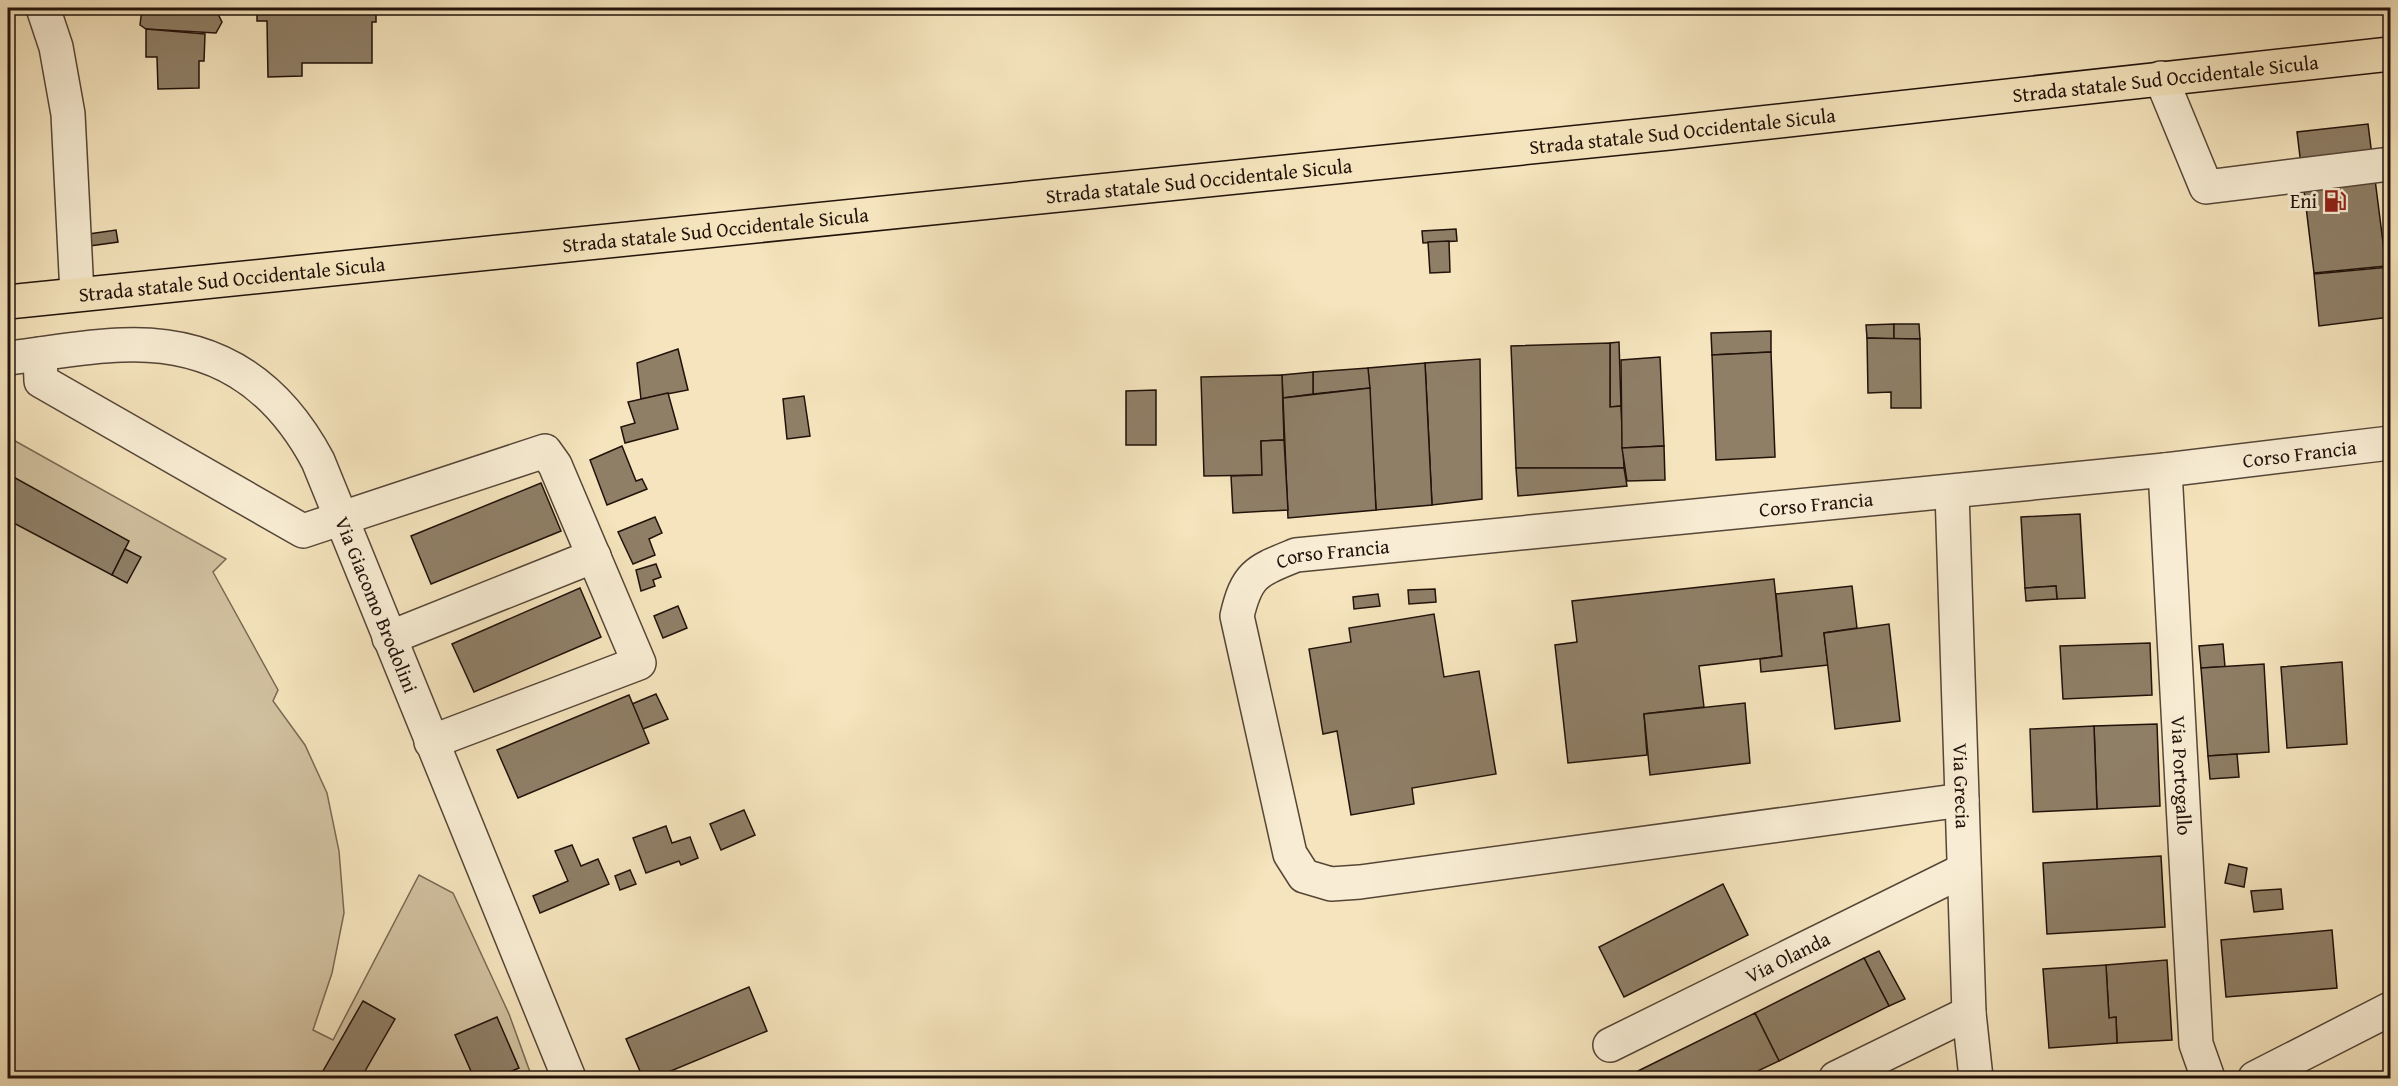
<svg xmlns="http://www.w3.org/2000/svg" width="2398" height="1086" font-family="'Gentium Book Plus',serif">
	<rect width="100%" height="100%" fill="#f5e4bd"/>
	<filter id="stains"><feTurbulence type="fractalNoise" baseFrequency=".00333" numOctaves="4"/><feColorMatrix values="0 0 0 0 .2 0 0 0 0 .09 0 0 0 0 .02 0 0 0 .5 -.17"/></filter>
	<radialGradient id="worn" r=".72"><stop offset=".6" stop-color="#630" stop-opacity="0"/><stop offset="1" stop-color="#630" stop-opacity=".3"/></radialGradient>
	<polygon fill="#d1c09f" stroke="#796954" stroke-width="1.5" points="8,437 226,559 213,572 278,690 273,701 305,745 327,793 339,851 344,913 332,973 313,1030 333,1040 419,875 453,893 509,1014 530,1072 530,1078 8,1078"/>
	<g fill="#8f7f67" stroke="#21120a" stroke-width="1.5">
		<polygon points="149,8 218,8 217,12 149,10"/>
		<polygon points="257,8 376,8 376,22 372,22 372,63 302,63 302,76 268,77 267,21 257,21"/>
		<polygon points="142,9 217,12 222,22 216,33 146,29 140,25"/>
		<polygon points="146,29 205,34 204,61 199,61 199,88 158,89 157,57 146,57"/>
		<polygon points="2368,124 2386,266 2314,273 2297,132"/>
		<polygon points="1456,229 1457,241 1423,243 1422,231"/>
		<polygon points="116,230 118,242 76,248 75,236"/>
		<polygon points="1449,241 1450,272 1430,273 1428,242"/>
		<polygon points="2390,267 2390,317 2319,326 2314,274"/>
		<polygon points="1894,324 1894,339 1867,338 1866,325"/>
		<polygon points="1894,324 1919,324 1920,339 1894,339"/>
		<polygon points="1771,331 1771,352 1712,355 1711,333"/>
		<polygon points="1867,338 1920,339 1921,408 1891,408 1891,392 1868,393"/>
		<polygon points="1619,342 1621,406 1610,407 1610,343"/>
		<polygon points="1610,343 1610,407 1621,406 1624,468 1516,468 1511,346"/>
		<polygon points="678,349 688,390 641,399 637,363"/>
		<polygon points="1771,352 1775,457 1716,460 1712,355"/>
		<polygon points="1660,357 1664,446 1622,448 1621,360"/>
		<polygon points="1480,359 1482,499 1432,505 1425,363"/>
		<polygon points="1425,363 1432,505 1376,510 1368,368"/>
		<polygon points="1368,368 1370,388 1313,394 1313,372"/>
		<polygon points="1313,372 1313,394 1283,398 1282,375"/>
		<polygon points="1282,375 1284,440 1261,441 1262,475 1204,476 1201,377"/>
		<polygon points="1370,388 1376,510 1288,518 1283,398"/>
		<polygon points="1156,390 1156,445 1126,445 1126,391"/>
		<polygon points="668,393 678,429 625,443 621,427 635,423 628,402"/>
		<polygon points="804,396 810,436 787,439 783,399"/>
		<polygon points="1284,440 1288,510 1233,513 1231,476 1262,475 1261,441"/>
		<polygon points="622,446 636,481 642,479 647,489 607,505 590,460"/>
		<polygon points="1664,446 1665,480 1627,481 1622,448"/>
		<polygon points="1516,468 1624,468 1627,486 1518,496"/>
		<polygon points="8,474 129,541 112,575 8,520"/>
		<polygon points="541,483 561,531 431,584 411,536"/>
		<polygon points="2080,514 2085,598 2057,599 2056,586 2025,588 2021,517"/>
		<polygon points="655,517 662,533 649,539 655,555 633,564 618,532"/>
		<polygon points="125,549 141,557 127,583 112,575"/>
		<polygon points="656,564 661,577 653,580 655,586 641,591 636,570"/>
		<polygon points="1774,579 1782,656 1699,666 1704,707 1644,714 1647,755 1568,763 1555,645 1577,642 1572,601"/>
		<polygon points="1852,586 1857,628 1824,633 1828,665 1761,672 1760,659 1782,656 1776,594"/>
		<polygon points="2056,586 2057,599 2026,601 2025,588"/>
		<polygon points="580,588 601,637 474,692 452,644"/>
		<polygon points="1435,589 1436,602 1409,604 1408,590"/>
		<polygon points="1378,594 1380,606 1354,609 1353,597"/>
		<polygon points="678,606 687,628 663,638 654,616"/>
		<polygon points="1434,614 1444,677 1479,671 1496,774 1412,788 1414,804 1351,815 1337,731 1323,734 1309,649 1351,642 1349,628"/>
		<polygon points="1889,624 1900,721 1835,729 1824,633"/>
		<polygon points="2150,643 2152,695 2063,699 2060,646"/>
		<polygon points="2223,644 2225,667 2201,668 2199,646"/>
		<polygon points="2342,662 2347,744 2287,748 2281,667"/>
		<polygon points="2264,664 2269,752 2208,756 2201,668"/>
		<polygon points="656,694 668,719 643,729 632,704"/>
		<polygon points="629,695 649,743 518,798 497,750"/>
		<polygon points="1745,703 1750,763 1650,775 1644,714"/>
		<polygon points="2157,724 2160,806 2097,809 2094,726"/>
		<polygon points="2094,726 2097,809 2033,812 2030,729"/>
		<polygon points="2237,754 2239,777 2210,779 2208,756"/>
		<polygon points="744,810 755,835 721,850 710,824"/>
		<polygon points="666,826 672,843 690,837 698,858 681,865 679,861 646,873 633,838"/>
		<polygon points="572,845 581,866 598,859 609,884 540,913 533,896 568,881 555,851"/>
		<polygon points="2161,856 2165,927 2047,934 2043,863"/>
		<polygon points="2229,864 2247,868 2244,887 2225,883"/>
		<polygon points="630,870 636,884 620,890 615,876"/>
		<polygon points="1723,884 1748,935 1624,997 1599,947"/>
		<polygon points="2281,889 2283,909 2254,912 2251,891"/>
		<polygon points="2332,930 2337,988 2226,997 2221,940"/>
		<polygon points="1879,951 1905,999 1889,1006 1864,958"/>
		<polygon points="1864,958 1889,1006 1779,1061 1755,1013"/>
		<polygon points="2167,960 2172,1040 2117,1043 2116,1017 2109,1018 2106,965"/>
		<polygon points="2106,965 2109,1018 2116,1017 2117,1043 2049,1048 2043,969"/>
		<polygon points="749,987 767,1031 654,1078 643,1078 626,1039"/>
		<polygon points="363,1001 395,1019 361,1078 319,1078"/>
		<polygon points="1755,1013 1779,1061 1743,1078 1631,1078 1630,1075"/>
		<polygon points="497,1017 519,1068 495,1078 474,1078 455,1035"/>
	</g>
	<g fill="none" stroke-linecap="round" stroke-linejoin="round">
		<g stroke="#564637" stroke-width="36">
			<g id="minor">
				<polyline points="43,8 56,47 68,114 77,294"/>
				<polyline points="2161,78 2206,187 2390,164"/>
				<polyline points="40,354 41,381 303,531 545,451 555,465 639,663 431,742"/>
				<path id="s1" d="M8,358C45,354 84,346 122,345C213,341 276,382 318,461L569,1078"/>
				<path id="s2" d="M2165,470L2196,1044L2208,1078"/>
				<path id="s3" d="M1952,492L1969,1013L1976,1078"/>
				<polyline points="389,638 594,556"/>
				<path id="s4" d="M1962,800L1360,882L1331,884L1304,876L1290,854L1237,616C1247,573 1257,571 1296,555L2165,470L2390,443"/>
				<path id="s5" d="M1610,1045L1964,870"/>
				<polyline points="1836,1078 1969,1013"/>
				<polyline points="2255,1078 2390,1009"/>
			</g>
		</g>
		<g stroke="#21120a" stroke-width="36">
			<g id="major">
				<path id="s6" d="M8,302L1669,133L2390,54"/>
			</g>
		</g>
		<polyline stroke="#21120a" stroke-width="4" stroke-dasharray="4.5 3" stroke-linecap="butt" points="2373,1078 2390,1070"/>
		<use href="#minor" stroke="#f8edd4" stroke-width="33"/>
		<use href="#major" stroke="#f5e4bd" stroke-width="33"/>
	</g>
	<defs>
		<g id="fuel-bare" transform="scale(1.8)"><path d="M-5.5-6h7V0h2V4h1.3V-2.5L3-4.5l.8-.8L6-3V5H2.5V1h-1V6h-7ZM-4.2-4.7v3.2H.2V-4.7Z" fill="#8f2418" stroke="#f8edd4" stroke-width="2.5" paint-order="stroke"/></g>
	</defs>
	<g fill-rule="evenodd">
		<use href="#fuel-bare" x="2335" y="201"/>
	</g>
	<g text-anchor="middle" stroke-width="6" stroke-linejoin="round" paint-order="stroke">
		<g font-size="20" fill="#21120a" stroke="#f8edd4">
			<text dy="7" stroke="none"><textPath href="#s6" startOffset="2169">Strada statale Sud Occidentale Sicula</textPath></text>
			<text dy="7" stroke="none"><textPath href="#s6" startOffset="1683">Strada statale Sud Occidentale Sicula</textPath></text>
			<text dy="7" stroke="none"><textPath href="#s6" startOffset="1197">Strada statale Sud Occidentale Sicula</textPath></text>
			<text dy="7" stroke="none"><textPath href="#s6" startOffset="711">Strada statale Sud Occidentale Sicula</textPath></text>
			<text dy="7" stroke="none"><textPath href="#s6" startOffset="225">Strada statale Sud Occidentale Sicula</textPath></text>
			<text dy="7" stroke="none"><textPath href="#s4" startOffset="2034">Corso Francia</textPath></text>
			<text dy="7" stroke="none"><textPath href="#s4" startOffset="1548">Corso Francia</textPath></text>
			<text dy="7" stroke="none"><textPath href="#s4" startOffset="1062">Corso Francia</textPath></text>
			<text dy="7" stroke="none"><textPath href="#s1" startOffset="512">Via Giacomo Brodolini</textPath></text>
			<text dy="7" stroke="none"><textPath href="#s2" startOffset="306">Via Portogallo</textPath></text>
			<text dy="7" stroke="none"><textPath href="#s3" startOffset="294">Via Grecia</textPath></text>
			<text dy="7" stroke="none"><textPath href="#s5" startOffset="198">Via Olanda</textPath></text>
		</g>
		<g font-size="20" fill="#21120a" stroke="#f8edd4" text-anchor="end">
			<text x="2317" y="208">Eni</text>
		</g>
	</g>
	<rect width="2398" height="1086" fill="none" stroke="#f5e4bd" stroke-width="30"/>
	<rect x="9" y="9" width="2380" height="1068" fill="none" stroke="#21120a" stroke-width="3"/>
	<rect x="15" y="15" width="2368" height="1056" fill="none" stroke="#21120a" stroke-width="1.5"/>
	<rect width="100%" height="100%" filter="url(#stains)"/>
	<rect width="100%" height="100%" fill="url(#worn)"/>
</svg>
